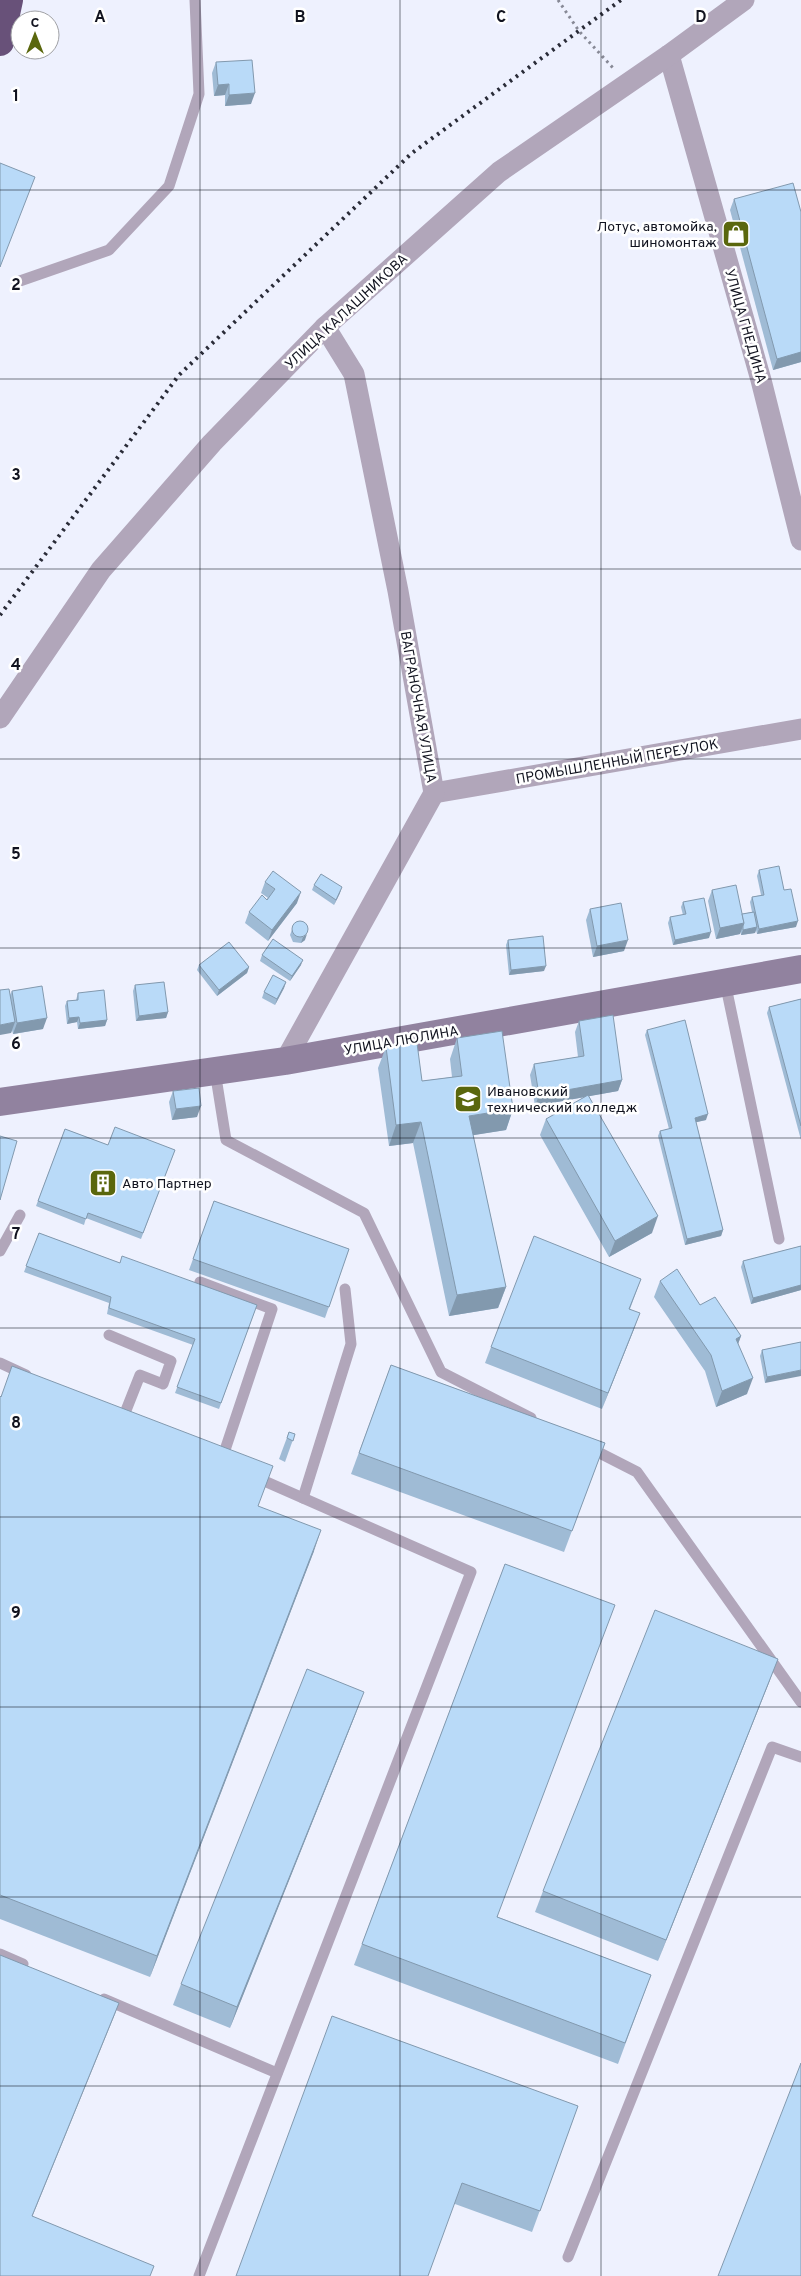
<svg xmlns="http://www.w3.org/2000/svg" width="801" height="2276" font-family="Overpass,sans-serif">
	<rect width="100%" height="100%" fill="#eef1fe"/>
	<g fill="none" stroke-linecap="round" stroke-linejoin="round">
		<polyline stroke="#878996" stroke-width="3" stroke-dasharray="2.5 4" stroke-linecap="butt" points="558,0 579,31 614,69"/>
		<g stroke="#b1a6ba" stroke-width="11">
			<polyline points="17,282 109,250 169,186 199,94 195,0"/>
			<polyline points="725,982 779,1239"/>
			<polyline points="215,1071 226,1140 364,1213 441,1372 531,1418"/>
			<polyline points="0,1251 20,1215"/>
			<polyline points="200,1282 272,1309 221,1462"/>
			<polyline points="109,1335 171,1361 163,1384 140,1375 123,1418"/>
			<polyline points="0,1363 26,1375"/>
			<polyline points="588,1447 637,1472 801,1702"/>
			<polyline points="303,1498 351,1344 345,1289"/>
			<polyline points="0,1954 23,1964"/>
			<polyline points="104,1999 277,2073"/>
			<polyline points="568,2257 772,1747 801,1757"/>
			<polyline points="199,2276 471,1572 253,1476"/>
		</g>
		<g stroke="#b1a6ba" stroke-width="21">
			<polyline points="669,55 761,380 801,540"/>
			<polyline points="0,718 101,570 212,443 325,327 499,172 669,55 744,0"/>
			<polyline points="434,793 801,729"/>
			<polyline points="285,1061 434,793 398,591 354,374 325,327"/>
		</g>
		<polyline stroke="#91829f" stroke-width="28" points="0,1102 285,1061 801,969"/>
		<polyline stroke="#685179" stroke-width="28" points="0,42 9,0"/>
		<polyline stroke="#292b37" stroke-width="4" stroke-dasharray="2.5 5" stroke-linecap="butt" points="0,615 179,375 412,153 621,0"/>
	</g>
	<g fill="#9fbbd5">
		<polygon points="216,62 251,104 225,106 225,95 214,96 212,73"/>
		<polygon points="734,199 801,212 801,362 773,370 730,210"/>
		<polygon points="759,870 784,890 796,927 757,934 756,930 755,933 741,935 741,931 740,934 716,939 708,901 712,890 742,914 752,912 750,902 752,897 761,895 757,876"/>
		<polygon points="265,882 297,903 268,941 245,923 249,912 268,898 261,893"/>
		<polygon points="314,885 340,893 334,905 312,890"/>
		<polygon points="683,902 709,938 673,945 668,923 670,917 683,915 681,907"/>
		<polygon points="590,909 624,951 593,957 586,920"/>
		<polygon points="294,924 305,940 301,943 293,942 290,935"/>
		<polygon points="508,940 544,971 509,975 506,945"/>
		<polygon points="262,955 301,965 290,981 260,961"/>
		<polygon points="199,965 249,967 247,973 217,996 197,970"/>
		<polygon points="286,982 284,988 275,1005 262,998 264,992"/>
		<polygon points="135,985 168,1012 166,1018 136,1021 133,991"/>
		<polygon points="12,991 43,1029 13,1034 12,1030 11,1033 10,995"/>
		<polygon points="78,993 107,1020 105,1026 78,1029 77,1022 67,1024 65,1006 67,1001 76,1000"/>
		<polygon points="801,999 801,1140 767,1013 769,1007"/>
		<polygon points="579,1021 622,1080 618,1091 589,1096 652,1233 609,1257 540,1135 546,1119 585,1097 535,1106 530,1075 534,1064 578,1057 575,1032"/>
		<polygon points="647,1030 706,1120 696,1122 723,1230 721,1236 685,1245 658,1136 660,1131 669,1129 645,1035"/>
		<polygon points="457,1038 513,1109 506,1130 473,1135 506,1287 498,1308 449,1316 413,1143 389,1146 378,1068 386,1047 422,1081 452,1077 450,1059"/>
		<polygon points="173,1091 197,1117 172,1120 169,1102"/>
		<polygon points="65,1129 108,1145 175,1150 141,1239 86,1218 84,1225 36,1206"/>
		<polygon points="214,1201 349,1249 325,1318 189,1270"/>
		<polygon points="39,1233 120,1263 257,1305 219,1409 175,1393 193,1345 107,1314 109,1303 24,1272"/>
		<polygon points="801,1246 801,1290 751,1304 741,1267 743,1261"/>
		<polygon points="641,1279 630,1309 634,1329 602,1409 485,1363 491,1347"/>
		<polygon points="660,1281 700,1305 741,1336 738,1344 747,1394 716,1407 705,1371 654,1297"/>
		<polygon points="801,1342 765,1383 760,1356 762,1350"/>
		<polygon points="391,1365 605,1443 564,1552 351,1474"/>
		<polygon points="0,1396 258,1506 314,1551 150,1977 0,1919"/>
		<polygon points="289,1432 295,1434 285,1462 279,1459"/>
		<polygon points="505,1564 498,1917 651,1975 618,2064 354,1965"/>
		<polygon points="770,1680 658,1961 535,1912 543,1891"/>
		<polygon points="356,1713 230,2028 173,2005 181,1984"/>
		<polygon points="578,2106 532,2232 455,2204 236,2276"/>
	</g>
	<g fill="#8299ae">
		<polygon points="229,84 225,95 214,96 218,85"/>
		<polygon points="255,93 251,104 225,106 229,95"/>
		<polygon points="801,352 801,362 773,370 777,359"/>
		<polygon points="342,887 340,893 334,905 336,900"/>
		<polygon points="301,892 297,903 268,941 272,930"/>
		<polygon points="798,921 796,927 757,934 759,929"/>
		<polygon points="744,923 740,934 716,939 720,928"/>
		<polygon points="757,927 755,933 741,935 743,930"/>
		<polygon points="711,932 709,938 673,945 675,940"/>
		<polygon points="307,934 305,940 301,943 303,937"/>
		<polygon points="628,940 624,951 593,957 597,946"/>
		<polygon points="303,960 301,965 290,981 292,976"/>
		<polygon points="546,966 544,971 509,975 511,970"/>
		<polygon points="249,967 247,973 217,996 219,990"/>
		<polygon points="286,982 284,988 275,1005 277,999"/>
		<polygon points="168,1012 166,1018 136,1021 139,1016"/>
		<polygon points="79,1017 77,1022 67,1024 69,1018"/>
		<polygon points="47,1018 43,1029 13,1034 17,1023"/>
		<polygon points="107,1020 105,1026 78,1029 80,1023"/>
		<polygon points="15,1022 11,1033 0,1035 0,1025"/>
		<polygon points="622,1080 618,1091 535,1106 539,1095"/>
		<polygon points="201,1106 197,1117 172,1120 176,1109"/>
		<polygon points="513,1109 506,1130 462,1137 469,1116"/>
		<polygon points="708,1114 706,1120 693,1123 695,1118"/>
		<polygon points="421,1122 413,1143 389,1146 396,1125"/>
		<polygon points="658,1216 652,1233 609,1257 615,1241"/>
		<polygon points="723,1230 721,1236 685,1245 687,1239"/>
		<polygon points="801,1285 801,1290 751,1304 753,1298"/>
		<polygon points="506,1287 498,1308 449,1316 457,1295"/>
		<polygon points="640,1313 634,1329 602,1409 608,1393"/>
		<polygon points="741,1336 735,1352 736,1339"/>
		<polygon points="801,1370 801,1376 765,1383 767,1377"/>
		<polygon points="753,1378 747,1394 716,1407 722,1391"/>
		<polygon points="321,1530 314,1551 150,1977 157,1956"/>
		<polygon points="778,1659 770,1680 658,1961 666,1940"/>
		<polygon points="364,1692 356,1713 230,2028 237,2007"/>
		<polygon points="119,2003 115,2014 28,2227 32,2216"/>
	</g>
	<g fill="#b9daf8" stroke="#8299ae">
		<polygon points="252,60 255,93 229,95 229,84 218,85 216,62"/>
		<polygon points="0,163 35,177 0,267"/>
		<polygon points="793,183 801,212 801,352 777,359 734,199"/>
		<polygon points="779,866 784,890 791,889 798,921 759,929 752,897 764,895 759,870"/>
		<polygon points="273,871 301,892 272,930 249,912 262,895 267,900 275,889 265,882"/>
		<polygon points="321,874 342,887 336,900 314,885"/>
		<polygon points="736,885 744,923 720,928 712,890"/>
		<polygon points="704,898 711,932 675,940 670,917 686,914 683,902"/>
		<polygon points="621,903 628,940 597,946 590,909"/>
		<polygon points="754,912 757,927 743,930 743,926 744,923 742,914"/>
		<circle cx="300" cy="929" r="8"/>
		<polygon points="543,936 546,966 511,970 508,940"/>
		<polygon points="273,939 303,960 292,976 262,955"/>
		<polygon points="229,942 249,967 219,990 199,965"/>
		<polygon points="273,975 286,982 277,999 264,992"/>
		<polygon points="164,982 168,1012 139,1016 135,985"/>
		<polygon points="42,986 47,1018 17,1023 12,991"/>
		<polygon points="9,989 15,1022 0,1025 0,990"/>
		<polygon points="104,990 107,1020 80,1023 79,1017 69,1018 67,1001 78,1000 78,993"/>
		<polygon points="801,999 801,1126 769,1007"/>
		<polygon points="613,1015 622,1080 539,1095 534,1064 584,1056 579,1021"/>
		<polygon points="685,1020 708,1114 695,1118 723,1230 687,1239 660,1131 672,1128 647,1030"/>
		<polygon points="502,1031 513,1109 469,1116 506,1287 457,1295 421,1122 396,1125 386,1047 417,1043 422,1081 462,1076 457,1038"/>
		<polygon points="199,1088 201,1106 176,1109 173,1091"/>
		<polygon points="588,1095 658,1216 615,1241 546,1119"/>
		<polygon points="115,1127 175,1150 143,1233 88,1213 86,1219 38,1201 65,1129 108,1145"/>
		<polygon points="0,1136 17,1141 0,1200"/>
		<polygon points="214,1201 349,1249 329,1307 193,1259"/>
		<polygon points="39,1233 120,1263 122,1256 257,1305 221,1403 177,1387 195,1339 109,1308 111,1297 26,1266"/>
		<polygon points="534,1236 641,1279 629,1309 640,1313 608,1393 491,1347"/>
		<polygon points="801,1246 801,1285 753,1298 743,1261"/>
		<polygon points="677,1269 700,1305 715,1297 741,1336 736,1339 753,1378 722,1391 711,1355 660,1281"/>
		<polygon points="801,1342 801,1370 767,1377 762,1350"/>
		<polygon points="391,1365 605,1443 572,1531 359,1453"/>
		<polygon points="12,1366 273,1466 258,1506 321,1530 157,1956 0,1895 0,1396 1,1397"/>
		<polygon points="289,1432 295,1434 293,1441 287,1438"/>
		<polygon points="505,1564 615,1605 497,1917 651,1975 625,2043 362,1944"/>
		<polygon points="655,1610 778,1659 666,1940 543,1891"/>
		<polygon points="307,1669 364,1692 237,2007 181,1984"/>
		<polygon points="0,1955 119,2003 32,2216 154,2266 150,2276 0,2276"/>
		<polygon points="332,2016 578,2106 540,2211 462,2183 428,2276 236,2276"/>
		<polygon points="801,2063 801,2276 718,2276"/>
	</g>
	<path fill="none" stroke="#11131f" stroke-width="1" stroke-opacity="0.55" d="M200,0V2276M400,0V2276M601,0V2276M0,190H801M0,379H801M0,569H801M0,759H801M0,948H801M0,1138H801M0,1328H801M0,1517H801M0,1707H801M0,1897H801M0,2086H801"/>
	<defs>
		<g id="shop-square" transform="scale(1.4375)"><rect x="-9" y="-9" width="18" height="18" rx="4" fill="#5a670d" stroke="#fff"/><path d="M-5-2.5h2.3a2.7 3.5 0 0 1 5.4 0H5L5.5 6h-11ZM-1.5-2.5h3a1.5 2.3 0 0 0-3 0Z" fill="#fff"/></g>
		<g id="university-square" transform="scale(1.4375)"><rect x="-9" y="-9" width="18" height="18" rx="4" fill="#5a670d" stroke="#fff"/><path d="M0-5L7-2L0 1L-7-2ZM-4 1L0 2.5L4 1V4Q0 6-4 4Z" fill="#fff"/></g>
		<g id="building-square" transform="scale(1.4375)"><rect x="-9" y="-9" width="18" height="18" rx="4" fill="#5a670d" stroke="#fff"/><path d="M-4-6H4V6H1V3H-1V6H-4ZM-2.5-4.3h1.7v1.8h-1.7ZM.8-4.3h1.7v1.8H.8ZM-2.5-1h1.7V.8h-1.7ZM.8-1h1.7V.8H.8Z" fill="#fff"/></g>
	</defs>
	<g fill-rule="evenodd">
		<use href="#shop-square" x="736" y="234"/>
		<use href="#university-square" x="468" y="1099"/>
		<use href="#building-square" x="103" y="1183"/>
	</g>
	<g text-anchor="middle" stroke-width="5" stroke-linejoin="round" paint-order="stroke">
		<g font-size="14" fill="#11131f" stroke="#fff" text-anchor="start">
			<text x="717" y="231" text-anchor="end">Лотус, автомойка,<tspan x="717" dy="16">шиномонтаж</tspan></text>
			<text x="487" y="1096">Ивановский<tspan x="487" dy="16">технический колледж</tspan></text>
			<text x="122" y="1188">Авто Партнер</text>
		</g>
		<g font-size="14" fill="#11131f" stroke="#fff">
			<text transform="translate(346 311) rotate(-43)" y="5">УЛИЦА КАЛАШНИКОВА</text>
			<text transform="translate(746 326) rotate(74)" y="5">УЛИЦА ГНЕДИНА</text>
			<text transform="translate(419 707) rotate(80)" y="5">ВАГРАНОЧНАЯ УЛИЦА</text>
			<text transform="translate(617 761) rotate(-10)" y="5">ПРОМЫШЛЕННЫЙ ПЕРЕУЛОК</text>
			<text transform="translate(401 1040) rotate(-10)" y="5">УЛИЦА ЛЮЛИНА</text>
		</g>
	</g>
	<g font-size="16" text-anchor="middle" font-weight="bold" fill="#11131f" stroke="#fff" stroke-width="5" stroke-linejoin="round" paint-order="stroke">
		<text x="100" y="22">A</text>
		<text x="300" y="22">B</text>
		<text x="501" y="22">C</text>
		<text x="701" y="22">D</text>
		<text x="16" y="101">1</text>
		<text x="16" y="290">2</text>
		<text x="16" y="480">3</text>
		<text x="16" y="670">4</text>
		<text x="16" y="859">5</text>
		<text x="16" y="1049">6</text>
		<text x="16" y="1239">7</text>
		<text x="16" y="1428">8</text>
		<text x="16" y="1618">9</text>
	</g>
	<g transform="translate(35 35)"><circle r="24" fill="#ffffff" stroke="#a0a1a5"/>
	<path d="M0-4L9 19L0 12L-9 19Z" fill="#5a670d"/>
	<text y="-8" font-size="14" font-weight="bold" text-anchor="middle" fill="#11131f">С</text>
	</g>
</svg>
